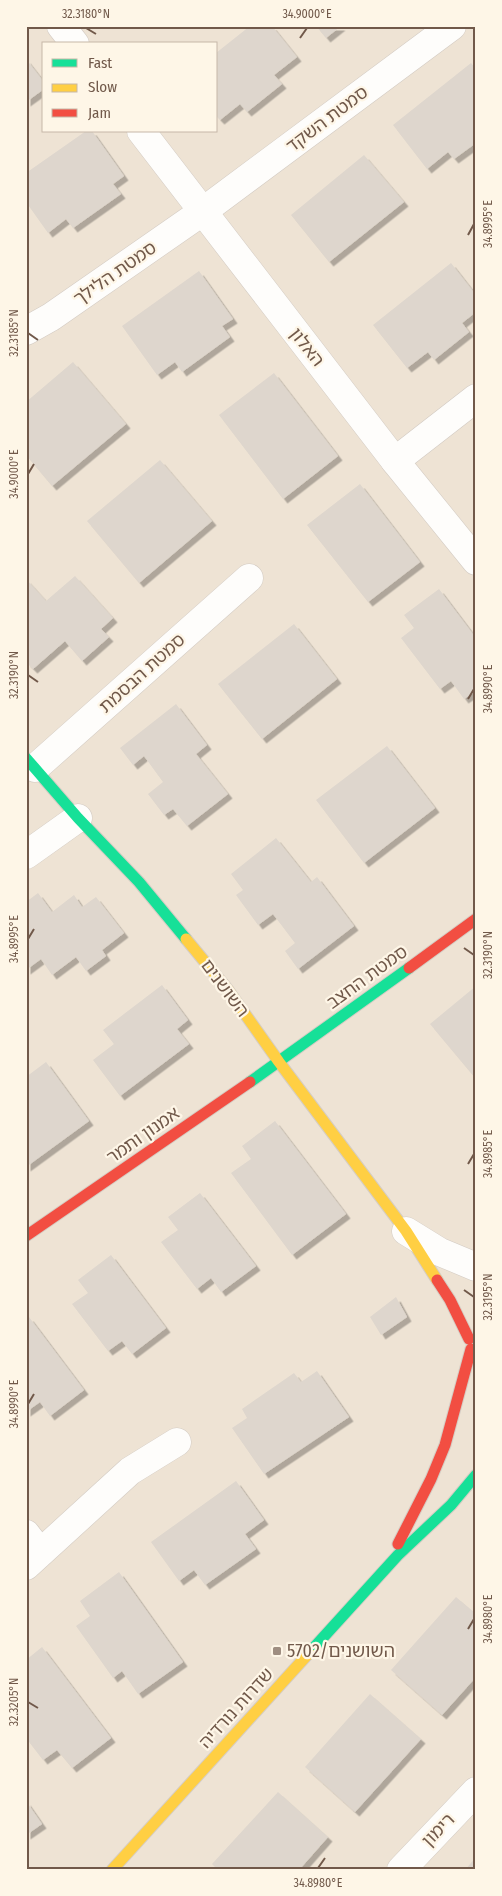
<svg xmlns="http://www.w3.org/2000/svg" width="502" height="1896" font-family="'Fira Sans Condensed','Noto Sans Hebrew',sans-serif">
	<defs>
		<filter id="shadow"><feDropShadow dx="4.5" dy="4.5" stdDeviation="0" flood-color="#0004"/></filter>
	</defs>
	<rect width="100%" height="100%" fill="#f5f0e7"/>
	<path fill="#eee3d4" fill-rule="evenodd" d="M26,26H476V1870H26ZM44,44H216V131H44Z"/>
	<g fill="#ded6cd" filter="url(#shadow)">
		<polygon points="250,26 272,26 297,57 274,75 282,84 247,112 240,104 220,120 216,116 216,53"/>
		<polygon points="316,26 341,26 326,38"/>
		<polygon points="26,59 44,82 44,89 26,102"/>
		<polygon points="471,63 476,69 476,143 454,159 448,152 427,169 393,125"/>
		<polygon points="86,131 92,131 124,176 113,184 121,194 73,228 66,219 48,233 26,202 26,173"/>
		<polygon points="364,155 404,202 329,262 291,215"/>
		<polygon points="451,263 476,295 476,312 462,323 469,332 434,360 428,352 407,368 373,325"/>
		<polygon points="199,271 233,319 222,326 230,337 182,372 175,362 157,375 122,326"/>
		<polygon points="73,362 126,424 52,486 26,455 26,402"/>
		<polygon points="274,373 338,456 283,499 219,415"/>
		<polygon points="160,460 212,521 139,583 87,521"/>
		<polygon points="360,484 420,562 368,602 307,525"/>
		<polygon points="75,576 113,618 101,629 109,637 82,661 65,641 33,669 26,662 26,579 46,601"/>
		<polygon points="439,589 476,638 476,691 464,699 451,681 440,689 401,638 414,628 404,615"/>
		<polygon points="294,624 337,679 262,739 218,684"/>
		<polygon points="176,704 207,745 196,754 228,794 187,826 173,809 164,815 148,794 163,782 144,756 133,765 120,748"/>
		<polygon points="387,746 435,808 364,863 316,800"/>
		<polygon points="276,838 311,882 317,877 354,926 298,969 285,951 295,943 273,914 258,925 236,895 243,890 231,874"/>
		<polygon points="38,893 52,912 74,895 82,907 96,897 124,933 102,950 106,956 86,971 76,957 52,975 41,959 26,970 26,902"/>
		<polygon points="162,985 188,1020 177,1029 189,1044 120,1096 93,1060 114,1044 103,1030"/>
		<polygon points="476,986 476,1079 430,1024"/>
		<polygon points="46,1062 89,1121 26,1167 26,1077"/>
		<polygon points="275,1121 346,1214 292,1255 231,1173 251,1159 242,1146"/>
		<polygon points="200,1193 256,1266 221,1292 211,1278 197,1289 161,1242 178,1230 168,1217"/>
		<polygon points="111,1255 166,1328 132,1354 122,1341 108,1351 72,1304 88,1293 78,1280"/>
		<polygon points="396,1297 407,1317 381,1335 370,1317"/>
		<polygon points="29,1317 84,1390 50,1416 40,1402 26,1412 26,1319"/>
		<polygon points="317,1371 349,1417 264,1474 232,1428 247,1418 242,1409 294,1373 301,1382"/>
		<polygon points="236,1481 264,1520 245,1534 256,1549 205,1585 194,1570 179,1581 151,1542"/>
		<polygon points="119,1572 183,1662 138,1694 122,1671 113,1678 76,1626 90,1616 80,1601"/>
		<polygon points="456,1597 476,1614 476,1677 442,1715 391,1670"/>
		<polygon points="42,1647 111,1738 72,1768 57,1750 43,1760 26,1738 26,1660"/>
		<polygon points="370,1694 421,1739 355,1812 305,1767"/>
		<polygon points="278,1792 328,1837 299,1870 218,1870 212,1864"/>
		<polygon points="26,1801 42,1824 26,1835"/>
		<polygon points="476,1857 476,1870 465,1870"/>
	</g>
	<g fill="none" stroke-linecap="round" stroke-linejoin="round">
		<g stroke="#d3cbc3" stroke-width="29">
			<g id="street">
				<polyline points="61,26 75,44"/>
				<polyline points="141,131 395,461 476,561"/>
				<polyline points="26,331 51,317 202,212 452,26"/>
				<polyline points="395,461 476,398"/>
				<polyline points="35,768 249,578"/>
				<polyline points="26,855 78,818"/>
				<polyline points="406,1231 440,1252 476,1267"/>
				<polyline points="26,1534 40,1552"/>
				<polyline points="26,1566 130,1471 177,1442"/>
				<polyline points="401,1870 476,1791"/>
			</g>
		</g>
		<g stroke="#d5cdc4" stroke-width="13">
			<g id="fast">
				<polyline points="26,758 78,818 139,882 186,939"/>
				<polyline points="250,1082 409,968"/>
				<polyline points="309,1653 398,1555 451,1505 476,1475"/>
			</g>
		</g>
		<g stroke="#d5cdc4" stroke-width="13">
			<g id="slow">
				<polyline points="186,939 228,990 279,1062 406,1231 437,1280"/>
				<polyline points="112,1870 309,1653"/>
			</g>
		</g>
		<g stroke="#d5cdc4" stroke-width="13">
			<g id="jam">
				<polyline points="409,968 476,919"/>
				<polyline points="26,1236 250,1082"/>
				<polyline points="437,1280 450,1300 469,1339"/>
				<polyline points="398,1544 431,1479 445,1445 471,1349"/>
			</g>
		</g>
		<use href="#street" stroke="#fefdfb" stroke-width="28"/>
		<use href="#fast" stroke="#16e098" stroke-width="11"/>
		<use href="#slow" stroke="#ffcf43" stroke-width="11"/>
		<use href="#jam" stroke="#f24e42" stroke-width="11"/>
	</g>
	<path fill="none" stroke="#71594a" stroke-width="2" d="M86,28L96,34M300,38L307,28M468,235L474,224M28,333L38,340M28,474L34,464M28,675L38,682M468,699L474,689M28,939L34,929M464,948L474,955M468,1164L474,1154M464,1290L474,1297M28,1404L34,1394M468,1629L474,1619M28,1702L38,1708M318,1868L325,1858"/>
	<rect fill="#9f8e81" stroke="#fef6e7" stroke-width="2" x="272" y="1646" width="10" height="10" rx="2.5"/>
	<g text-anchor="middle" stroke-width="4.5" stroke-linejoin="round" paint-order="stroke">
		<g font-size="18" fill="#71594a" stroke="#fef6e7">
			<text transform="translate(327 119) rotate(-37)" y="6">סמטת השקד</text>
			<text transform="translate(115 273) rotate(-35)" y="6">סמטת הלילך</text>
			<text transform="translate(307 347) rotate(52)" y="6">האלון</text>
			<text transform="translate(142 673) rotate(-42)" y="6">סמטת הבסמת</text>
			<text transform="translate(367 977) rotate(-36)" y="6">סמטת החצב</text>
			<text transform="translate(225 988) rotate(53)" y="6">השושנים</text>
			<text transform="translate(143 1135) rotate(-35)" y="6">אמנון ותמר</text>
			<text transform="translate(236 1708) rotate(-48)" y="6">שדרות נורדיה</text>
			<text transform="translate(438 1830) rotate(-46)" y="6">רימון</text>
		</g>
		<g font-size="18" fill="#71594a" stroke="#fef6e7" text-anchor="start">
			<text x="287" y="1657">5702/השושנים</text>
		</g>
	</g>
	<rect width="502" height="1896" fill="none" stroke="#fef6e7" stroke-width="55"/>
	<rect x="42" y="42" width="175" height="90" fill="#fef6e7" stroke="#c6b7a8"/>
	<rect x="52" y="59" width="25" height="8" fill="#16e098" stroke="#c6b7a8"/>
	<text x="88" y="68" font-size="15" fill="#71594a">Fast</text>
	<rect x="52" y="84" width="25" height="8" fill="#ffcf43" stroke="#c6b7a8"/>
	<text x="88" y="92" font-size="15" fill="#71594a">Slow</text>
	<rect x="52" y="109" width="25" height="8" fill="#f24e42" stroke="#c6b7a8"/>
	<text x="88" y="118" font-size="15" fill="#71594a">Jam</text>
	<rect x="28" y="28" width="446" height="1840" fill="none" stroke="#71594a" stroke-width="2"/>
	<g font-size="12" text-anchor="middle" fill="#71594a">
		<text x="86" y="18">32.3180°N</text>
		<text x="307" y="18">34.9000°E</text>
		<text transform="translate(488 224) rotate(-90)" y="4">34.8995°E</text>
		<text transform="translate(14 333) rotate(-90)" y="4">32.3185°N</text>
		<text transform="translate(14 474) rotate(-90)" y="4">34.9000°E</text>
		<text transform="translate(14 675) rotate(-90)" y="4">32.3190°N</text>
		<text transform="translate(488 689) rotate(-90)" y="4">34.8990°E</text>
		<text transform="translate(14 939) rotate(-90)" y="4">34.8995°E</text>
		<text transform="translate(488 955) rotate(-90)" y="4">32.3190°N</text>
		<text transform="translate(488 1154) rotate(-90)" y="4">34.8985°E</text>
		<text transform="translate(488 1297) rotate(-90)" y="4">32.3195°N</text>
		<text transform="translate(14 1404) rotate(-90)" y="4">34.8990°E</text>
		<text transform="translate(488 1619) rotate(-90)" y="4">34.8980°E</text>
		<text transform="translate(14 1702) rotate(-90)" y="4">32.3205°N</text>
		<text x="318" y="1887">34.8980°E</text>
	</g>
</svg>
